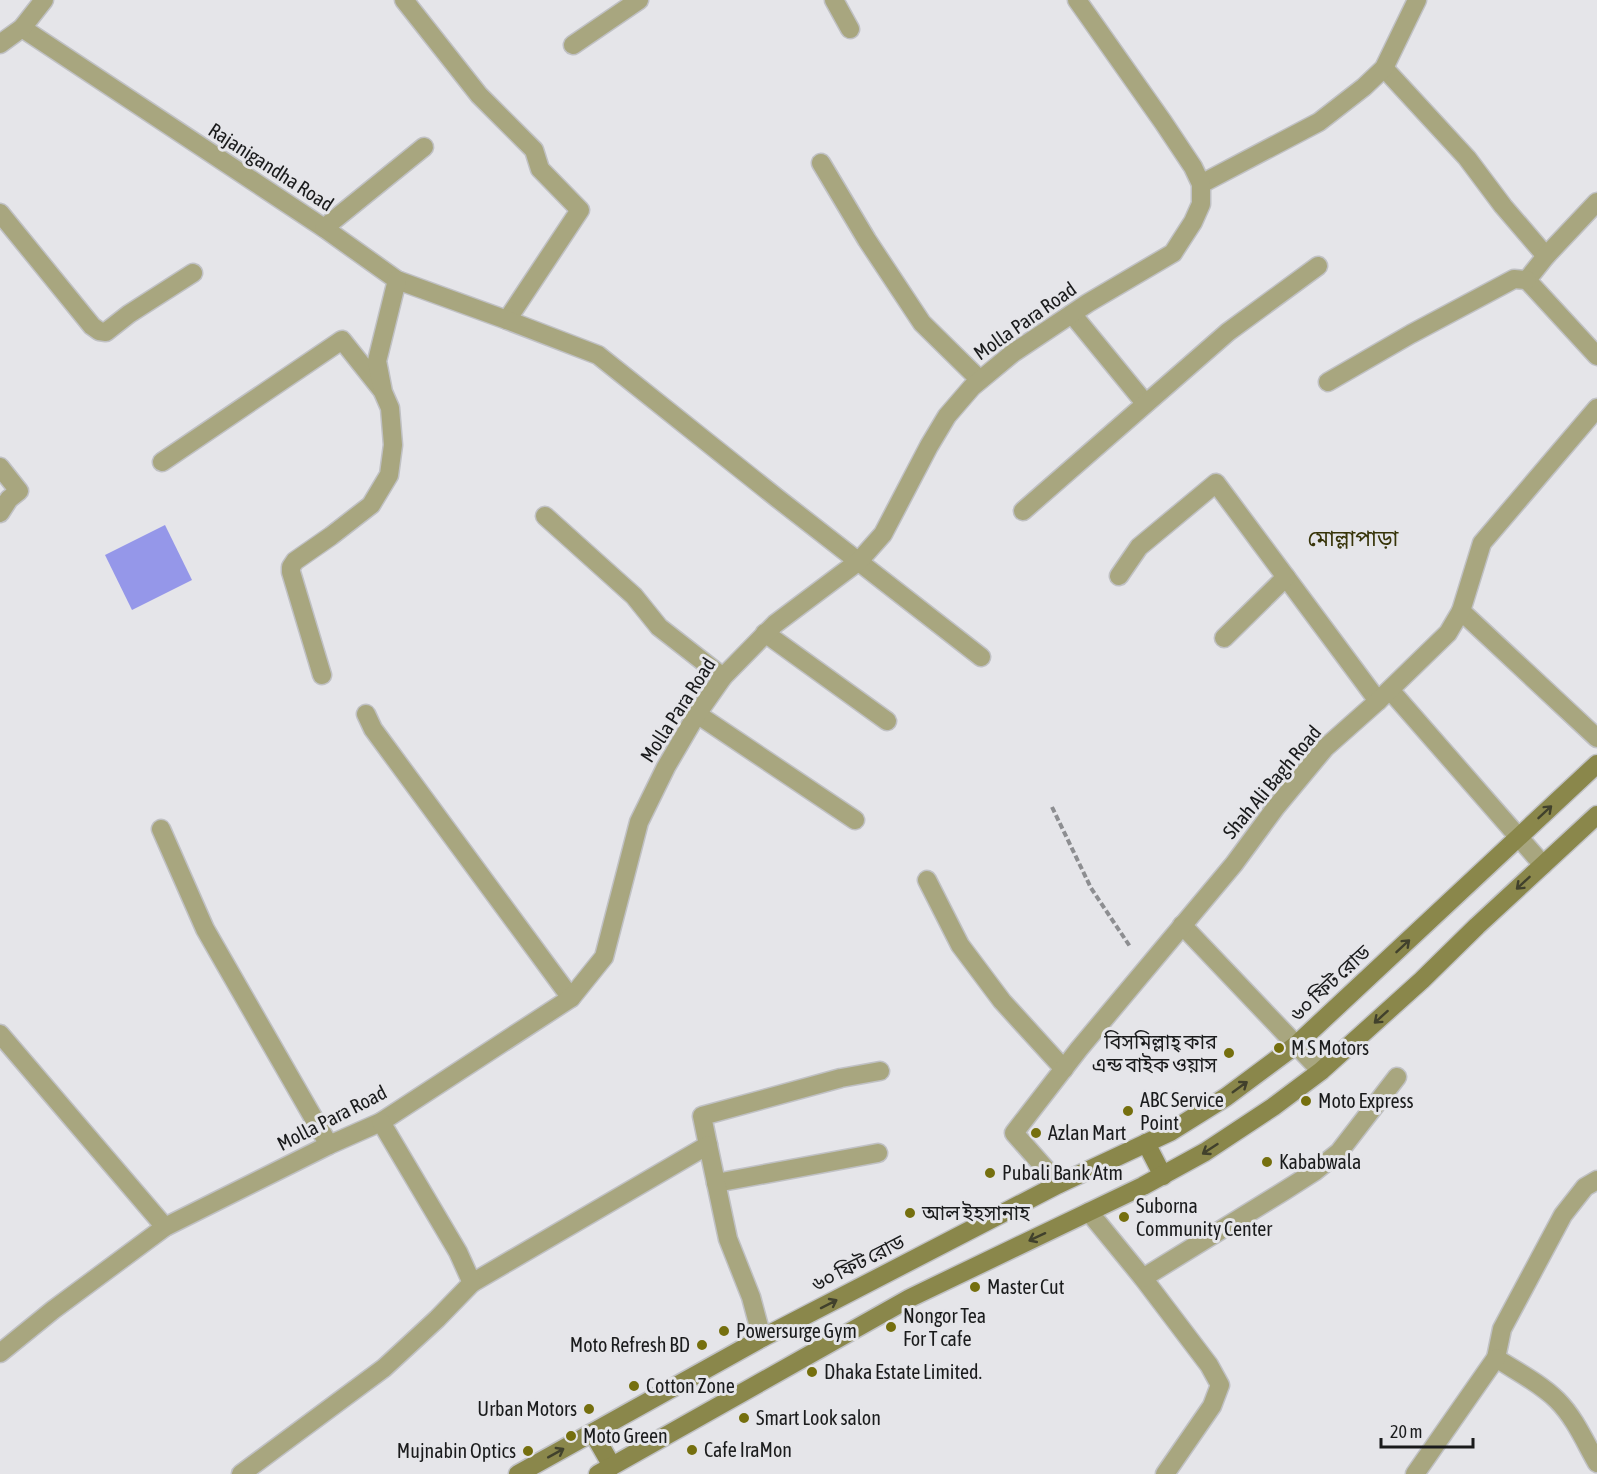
<svg xmlns="http://www.w3.org/2000/svg" width="1597" height="1474" font-family="'Asap Condensed','Noto Sans Bengali',sans-serif">
	<rect width="100%" height="100%" fill="#e5e5e9"/>
	<polygon fill="#9597e9" points="165,525 192,580 132,610 105,555"/>
	<g fill="none" stroke-linecap="round" stroke-linejoin="round">
		<g stroke="#c0c1c4" stroke-width="21">
			<g id="street">
				<polyline points="404,0 479,95 534,150 540,169 580,210 507,320"/>
				<polyline points="834,0 850,29"/>
				<polyline points="22,28 324,228 397,280 507,320 598,355 777,498 981,657"/>
				<polyline points="0,44 22,28 44,0"/>
				<polyline points="573,45 639,0"/>
				<polyline points="1384,68 1467,158 1503,206 1546,256"/>
				<polyline points="821,163 867,240 922,323 980,380"/>
				<polyline points="1201,184 1319,122 1364,87 1384,68 1417,0"/>
				<polyline points="1597,202 1546,256 1527,280 1597,356"/>
				<polyline points="0,213 92,326 99,331 106,332 129,314 193,273"/>
				<polyline points="324,228 424,147"/>
				<polyline points="1072,314 1145,403"/>
				<polyline points="1328,382 1411,334 1514,279 1527,280"/>
				<polyline points="162,462 342,340 381,389"/>
				<polyline points="0,467 19,491 9,499 0,513"/>
				<polyline points="1023,511 1228,332 1318,266"/>
				<polyline points="545,516 634,596 659,627 723,677"/>
				<polyline points="1119,576 1139,547 1216,483 1378,701"/>
				<polyline points="1461,611 1597,738"/>
				<polyline points="765,633 887,721"/>
				<polyline points="1224,638 1286,577"/>
				<polyline points="322,675 291,572 291,567 295,561 331,536 371,505 389,475 393,445 390,408 383,392 377,361 397,280"/>
				<polyline points="1390,690 1543,865"/>
				<polyline points="366,714 373,729 571,998"/>
				<polyline points="697,714 855,820"/>
				<polyline points="161,829 205,929 329,1145"/>
				<polyline points="927,880 960,945 1002,1001 1064,1069"/>
				<polyline points="1182,925 1321,1071"/>
				<polyline points="0,1034 165,1227"/>
				<polyline points="708,1145 702,1116 841,1078 880,1071"/>
				<path d="M1597,1180L1585,1187L1563,1215L1502,1329L1496,1358C1516,1371 1540,1383 1557,1400C1575,1418 1585,1442 1597,1463"/>
				<polyline points="716,1183 878,1153"/>
				<polyline points="1059,1184 1014,1133 1079,1049 1234,864 1276,807 1325,748 1378,701 1448,633 1461,611 1482,543 1597,408"/>
				<polyline points="1089,1212 1143,1278 1209,1365 1220,1385 1212,1406 1165,1474"/>
				<polyline points="1143,1278 1284,1191 1314,1172 1339,1152 1397,1077"/>
				<polyline points="472,1283 708,1145 728,1239 751,1297 762,1338"/>
				<polyline points="0,1353 53,1310 165,1227 329,1145 381,1122 571,998 604,957 639,822 666,767 697,714 723,677 775,624 859,561 883,534 929,446 947,416 972,387 1013,353 1088,303 1173,253 1193,222 1201,204 1201,184 1193,167 1163,122 1077,0"/>
				<polyline points="241,1474 384,1368 437,1319 472,1283 458,1252 381,1122"/>
				<polyline points="1415,1474 1496,1358"/>
			</g>
		</g>
		<g stroke="#c0c1c4" stroke-width="21">
			<g id="secondary">
				<polyline points="1146,1143 1163,1176"/>
				<polyline points="593,1433 612,1466"/>
				<polyline points="518,1474 762,1338 1059,1184 1170,1132 1226,1097 1296,1045 1597,764"/>
				<polyline points="598,1474 910,1298 1143,1186 1205,1152 1273,1107 1321,1071 1422,980 1477,926 1597,815"/>
			</g>
		</g>
		<polyline stroke="#8d8e91" stroke-width="4" stroke-dasharray="6 3" stroke-linecap="butt" points="1052,807 1091,888 1131,948"/>
		<use href="#street" stroke="#a8a67f" stroke-width="18"/>
		<use href="#secondary" stroke="#8a874b" stroke-width="18"/>
	</g>
	<defs><path id="oneway-shaft" d="M-6 0H5M1.5-3L5.5 0L1.5 3" fill="none" stroke-width="1.6" stroke-linecap="round" stroke-linejoin="round" transform="scale(1.5)"/></defs>
	<g stroke="#41412c">
		<use href="#oneway-shaft" transform="translate(1545 812) rotate(-43)"/>
		<use href="#oneway-shaft" transform="translate(1523 883) rotate(137)"/>
		<use href="#oneway-shaft" transform="translate(1403 946) rotate(-43)"/>
		<use href="#oneway-shaft" transform="translate(1381 1017) rotate(138)"/>
		<use href="#oneway-shaft" transform="translate(1240 1087) rotate(-36)"/>
		<use href="#oneway-shaft" transform="translate(1210 1149) rotate(147)"/>
		<use href="#oneway-shaft" transform="translate(1037 1237) rotate(155)"/>
		<use href="#oneway-shaft" transform="translate(829 1304) rotate(-27)"/>
		<use href="#oneway-shaft" transform="translate(556 1453) rotate(-29)"/>
	</g>
	<g fill="#756f0e" stroke="#e5e5e9" stroke-width="2">
		<circle cx="1279" cy="1048" r="6"/>
		<circle cx="1229" cy="1053" r="6"/>
		<circle cx="1306" cy="1101" r="6"/>
		<circle cx="1128" cy="1111" r="6"/>
		<circle cx="1036" cy="1133" r="6"/>
		<circle cx="1267" cy="1162" r="6"/>
		<circle cx="990" cy="1173" r="6"/>
		<circle cx="910" cy="1213" r="6"/>
		<circle cx="1124" cy="1217" r="6"/>
		<circle cx="975" cy="1287" r="6"/>
		<circle cx="891" cy="1327" r="6"/>
		<circle cx="724" cy="1331" r="6"/>
		<circle cx="702" cy="1345" r="6"/>
		<circle cx="812" cy="1372" r="6"/>
		<circle cx="634" cy="1386" r="6"/>
		<circle cx="589" cy="1409" r="6"/>
		<circle cx="744" cy="1418" r="6"/>
		<circle cx="571" cy="1436" r="6"/>
		<circle cx="692" cy="1450" r="6"/>
		<circle cx="528" cy="1451" r="6"/>
	</g>
	<g text-anchor="middle" stroke-width="6" stroke-linejoin="round" paint-order="stroke">
		<g font-size="20" fill="#1a1b1c" stroke="#e5e5e9">
			<text transform="translate(271 167) rotate(33)" y="7">Rajanigandha Road</text>
			<text transform="translate(1025 321) rotate(-35)" y="7">Molla Para Road</text>
			<text transform="translate(678 710) rotate(-57)" y="7">Molla Para Road</text>
			<text transform="translate(1272 782) rotate(-50)" y="7">Shah Ali Bagh Road</text>
			<text transform="translate(1330 983) rotate(-43)" y="7">৬০ ফিট রোড</text>
			<text transform="translate(332 1118) rotate(-27)" y="7">Molla Para Road</text>
			<text transform="translate(858 1263) rotate(-27)" y="7">৬০ ফিট রোড</text>
		</g>
		<g font-size="20" fill="#1a1b1c" stroke="#e5e5e9" text-anchor="start">
			<text x="1217" y="1049" text-anchor="end">বিসমিল্লাহ্ কার<tspan x="1217" dy="23">এন্ড বাইক ওয়াস</tspan></text>
			<text x="1291" y="1055">M S Motors</text>
			<text x="1140" y="1107">ABC Service<tspan x="1140" dy="23">Point</tspan></text>
			<text x="1318" y="1108">Moto Express</text>
			<text x="1048" y="1140">Azlan Mart</text>
			<text x="1279" y="1169">Kababwala</text>
			<text x="1002" y="1180">Pubali Bank Atm</text>
			<text x="1136" y="1213">Suborna<tspan x="1136" dy="23">Community Center</tspan></text>
			<text x="922" y="1220">আল ইহসানাহ</text>
			<text x="987" y="1294">Master Cut</text>
			<text x="903" y="1323">Nongor Tea<tspan x="903" dy="23">For T cafe</tspan></text>
			<text x="736" y="1338">Powersurge Gym</text>
			<text x="690" y="1352" text-anchor="end">Moto Refresh BD</text>
			<text x="824" y="1379">Dhaka Estate Limited.</text>
			<text x="646" y="1393">Cotton Zone</text>
			<text x="577" y="1416" text-anchor="end">Urban Motors</text>
			<text x="756" y="1425">Smart Look salon</text>
			<text x="583" y="1443">Moto Green</text>
			<text x="704" y="1457">Cafe IraMon</text>
			<text x="516" y="1458" text-anchor="end">Mujnabin Optics</text>
		</g>
		<g font-size="22" fill="#373409" stroke="#e5e5e9">
			<text x="1353" y="546">মোল্লাপাড়া</text>
		</g>
	</g>
	<path d="M1381 1438v9h92v-9" fill="none" stroke="#1a1b1c" stroke-width="3"/>
	<text x="1390" y="1438" font-size="18" fill="#1a1b1c" stroke="#e5e5e9" stroke-width="4.5" paint-order="stroke">20 m</text>
</svg>
